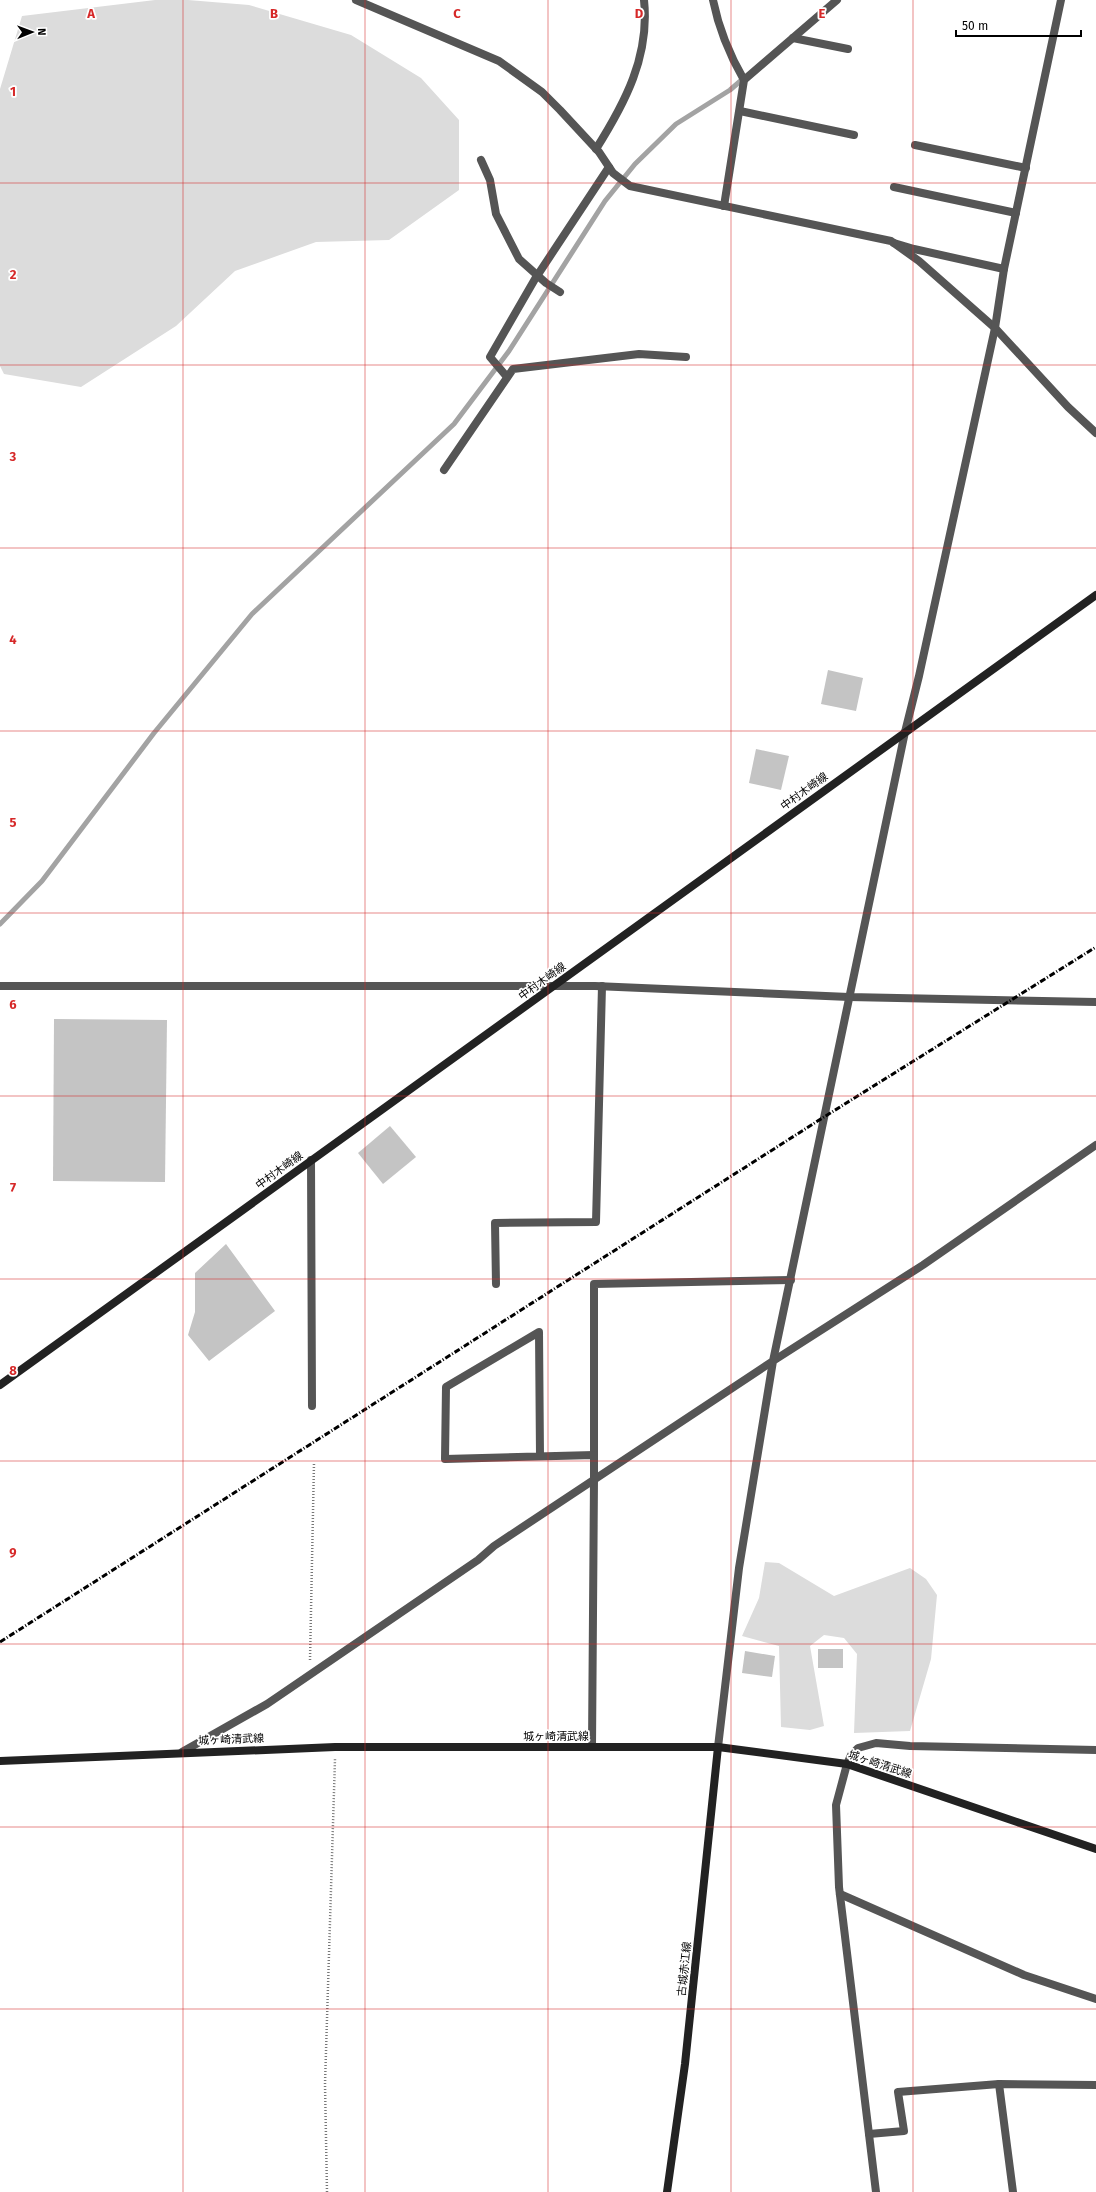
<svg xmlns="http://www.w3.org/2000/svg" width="1096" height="2192" font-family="'Fira Sans','Noto Sans JP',sans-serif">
	<rect width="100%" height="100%" fill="#fff"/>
	<g fill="#dcdcdc">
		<polygon points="155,0 188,0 249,5 351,35 421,78 459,120 459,190 389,240 316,242 235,271 176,326 81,387 4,374 0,366 0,89 22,16"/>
		<polygon points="765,1562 779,1563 834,1596 910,1568 926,1579 937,1595 931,1659 910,1731 854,1733 857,1654 844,1638 824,1635 810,1646 824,1726 810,1730 781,1727 779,1646 742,1636 759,1598"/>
	</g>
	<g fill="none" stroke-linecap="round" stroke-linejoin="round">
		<polyline stroke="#a3a3a3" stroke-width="5" points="0,924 42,881 154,733 252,614 454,424 509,351 605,201 635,164 676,124 730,90 745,77"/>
	</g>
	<g fill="#c4c4c4">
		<polygon points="828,670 863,678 856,711 821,704"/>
		<polygon points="756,749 789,756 781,790 749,783"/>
		<polygon points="54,1019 167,1020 165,1182 53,1181"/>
		<polygon points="390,1126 416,1157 383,1184 358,1153"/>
		<polygon points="226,1244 275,1311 209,1361 188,1335 195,1312 195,1273"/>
		<rect x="818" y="1649" width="25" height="19"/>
		<polygon points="745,1651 775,1656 772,1677 742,1673"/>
	</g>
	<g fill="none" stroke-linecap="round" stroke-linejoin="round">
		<g stroke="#777" stroke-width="2.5" stroke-dasharray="1 2" stroke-linecap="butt">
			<polyline points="310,1660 314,1463"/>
			<polyline points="327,2192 325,2084 335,1759"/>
		</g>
		<g stroke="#555" stroke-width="8">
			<path d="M713,0C719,30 729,54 744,80"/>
			<polyline points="915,145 1026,168"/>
			<polyline points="444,470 513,369 639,354 686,357"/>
			<polyline points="594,1455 594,1284 791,1280"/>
			<polyline points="592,1747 594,1479"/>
			<polyline points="718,1747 739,1568 773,1361 923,1265 1096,1145"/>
			<polyline points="847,1764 851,1755 858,1748 876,1743 910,1746 1096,1750"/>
			<polyline points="840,1894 1024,1975 1096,1999"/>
			<polyline points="999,2084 1013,2192"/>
			<polyline points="869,2134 904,2131 898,2092 999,2084 1096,2085"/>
		</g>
		<g stroke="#555" stroke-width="8">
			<polyline points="793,38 848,49"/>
			<polyline points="740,111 854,135"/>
			<path d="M596,149C625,103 650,56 644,0"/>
			<polyline points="481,160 490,180 496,214 519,259 546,283 560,292"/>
			<polyline points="894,187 1016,213"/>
			<polyline points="724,206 744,80 837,0"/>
			<polyline points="894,243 914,249 1004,269"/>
			<polyline points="507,377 490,357 535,279 609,167"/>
			<polyline points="0,986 595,986 849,997 1096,1002"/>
			<polyline points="311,1160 312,1406"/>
			<polyline points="496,1284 495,1223 596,1222 602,986"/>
			<polyline points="540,1456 539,1332 446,1387 445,1459 594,1455 594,1479"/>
			<polyline points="182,1752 267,1704 478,1560 494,1546 773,1361 905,732"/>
		</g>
		<g stroke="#555" stroke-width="8">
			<polyline points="356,0 499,61 542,92 560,110 599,152 613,173 630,186 891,241 919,261 995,328 1068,407 1096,433"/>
			<polyline points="905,732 919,676 995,328 1004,269 1061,0"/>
			<polyline points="847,1764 836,1805 839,1887 876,2192"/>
		</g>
		<g stroke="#222" stroke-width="8">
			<polyline points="0,1385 1096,595"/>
			<polyline points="0,1761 335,1747 718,1747 847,1764 1096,1849"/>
			<polyline points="667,2192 685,2064 718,1747"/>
		</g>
		<polyline stroke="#000" stroke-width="3" stroke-dasharray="6 2 1 2" stroke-linecap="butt" points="0,1642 824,1117 1096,947"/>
	</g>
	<path fill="none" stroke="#d62828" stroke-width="1" stroke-opacity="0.55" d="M183,0V2192M365,0V2192M548,0V2192M731,0V2192M913,0V2192M0,183H1096M0,365H1096M0,548H1096M0,731H1096M0,913H1096M0,1096H1096M0,1279H1096M0,1461H1096M0,1644H1096M0,1827H1096M0,2009H1096"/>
	<g text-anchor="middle" stroke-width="3.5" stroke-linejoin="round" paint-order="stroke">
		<g font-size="11" fill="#000" stroke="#fff">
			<text transform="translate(804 791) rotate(-36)" y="4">中村木崎線</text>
			<text transform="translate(542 981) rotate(-36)" y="4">中村木崎線</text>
			<text transform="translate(279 1170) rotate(-36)" y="4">中村木崎線</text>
			<text x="556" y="1740">城ヶ崎清武線</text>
			<text transform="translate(231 1739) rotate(-2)" y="4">城ヶ崎清武線</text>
			<text transform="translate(880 1764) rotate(18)" y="4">城ヶ崎清武線</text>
			<text transform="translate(684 1969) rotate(-84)" y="4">古城赤江線</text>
		</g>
	</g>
	<g font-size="13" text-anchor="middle" font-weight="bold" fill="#d62828" stroke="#fff" stroke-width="3.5" stroke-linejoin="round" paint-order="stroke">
		<text x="91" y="18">A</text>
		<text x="274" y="18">B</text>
		<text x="457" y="18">C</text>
		<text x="639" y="18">D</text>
		<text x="822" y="18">E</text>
		<text x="13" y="96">1</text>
		<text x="13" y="279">2</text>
		<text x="13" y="461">3</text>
		<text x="13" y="644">4</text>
		<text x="13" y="827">5</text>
		<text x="13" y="1009">6</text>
		<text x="13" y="1192">7</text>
		<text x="13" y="1375">8</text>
		<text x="13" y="1557">9</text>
	</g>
	<g transform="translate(32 32) rotate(89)" stroke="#ffffff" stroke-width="3" paint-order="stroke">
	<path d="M0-3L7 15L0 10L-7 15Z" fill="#000000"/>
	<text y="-6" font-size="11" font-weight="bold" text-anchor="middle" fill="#000000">N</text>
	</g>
	<path d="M956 30v6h125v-6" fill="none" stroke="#000000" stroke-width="2"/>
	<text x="962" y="30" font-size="12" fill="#000000" stroke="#ffffff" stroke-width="3" paint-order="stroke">50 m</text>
</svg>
